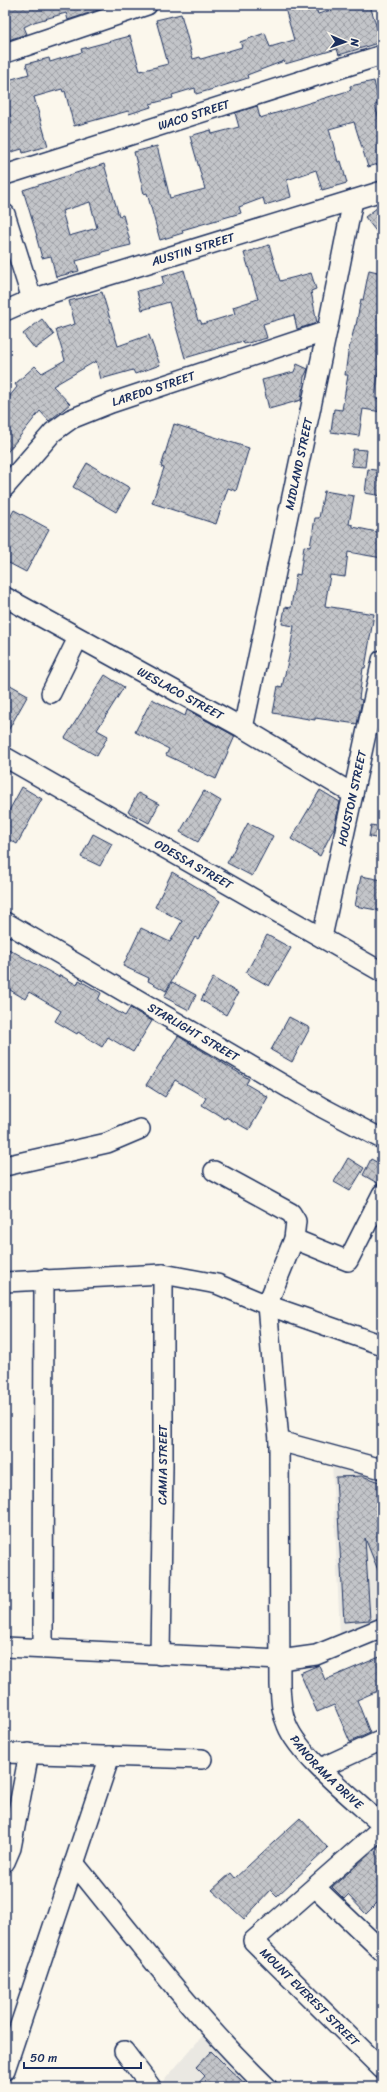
<svg xmlns="http://www.w3.org/2000/svg" width="387" height="2092" font-family="Sriracha,sans-serif">
	<defs>
		<pattern id="building-cross-hatch" width="8" height="8" patternUnits="userSpaceOnUse"><rect width="8" height="8" fill="#c3c5c9"/><path d="M0 0l8 8M0 8l8-8" fill="none" stroke="#9ea0a6"/></pattern>
	</defs>
	<rect width="100%" height="100%" fill="#fbf7ec"/>
	<filter id="ink" filterUnits="userSpaceOnUse"><feTurbulence type="fractalNoise" baseFrequency=".025" numOctaves="2"/><feDisplacementMap in="SourceGraphic" scale="8" xChannelSelector="R" yChannelSelector="G"/><feConvolveMatrix kernelMatrix="1 2 1 2 8 2 1 2 1" color-interpolation-filters="sRGB"/></filter>
	<g filter="url(#ink)">
		<g fill="#eae8e2">
			<polygon points="332,1462 382,1478 382,1617 340,1634"/>
			<polygon points="204,2034 256,2087 163,2087 161,2084"/>
		</g>
		<g fill="url(#building-cross-hatch)" stroke="#1b2f5e" fill-rule="evenodd">
			<polygon points="5,5 111,5 111,6 68,20 66,13 34,22 24,27 27,34 5,41"/>
			<polygon points="284,5 315,5 318,14 348,5 370,5 381,42 339,55 337,49 285,64 284,61 247,75 248,78 210,90 196,94 195,88 172,95 173,98 150,104 151,107 129,114 128,111 74,126 65,91 63,92 62,89 34,97 48,146 23,153 22,149 5,154 5,126 12,123 5,99 5,81 29,74 26,64 49,58 50,62 82,52 81,49 130,36 140,71 168,64 156,20 181,14 193,59 200,57 201,59 242,47 240,42 265,33 270,47 294,40"/>
			<polygon points="374,81 379,104 375,105 382,130 382,163 368,167 354,122 329,129 338,162 341,161 347,183 322,190 316,170 287,180 291,197 265,205 263,198 239,207 241,213 182,230 183,233 160,240 147,193 144,194 134,152 157,146 170,198 205,189 190,136 211,130 212,134 239,127 235,113 257,106 260,118 351,90 350,86"/>
			<path d="M104,164L119,216L123,215L131,245L102,252V254L76,261L79,271L56,277L51,256L42,258L36,236H37L23,190ZM90,202L97,228L69,236L62,211Z"/>
			<polygon points="382,204 382,239 365,217"/>
			<polygon points="269,245 280,281 311,273 316,289 311,291 317,323 297,329 294,315 263,324 267,338 244,344 243,341 185,358 169,302 142,310 137,291 164,284 162,277 184,270 198,321 200,320 202,324 235,314 233,307 258,299 244,253"/>
			<polygon points="369,270 382,273 382,338 378,358 380,359 375,398 382,399 382,412 363,409 359,436 331,432 334,409 342,410 348,375 345,375 348,353 355,325 356,325 361,299 363,300"/>
			<polygon points="102,292 118,346 149,335 160,365 135,374 133,370 101,379 96,361 53,386 70,404 49,421 40,411 5,455 5,402 17,387 15,384 35,366 42,373 65,360 56,330 75,324 69,301"/>
			<polygon points="42,319 54,335 35,349 23,334"/>
			<polygon points="297,364 308,369 304,377 301,400 269,409 262,380 294,372"/>
			<polygon points="174,424 249,448 236,491 228,488 216,524 152,503 164,468 161,467"/>
			<polygon points="353,449 367,450 365,467 351,466"/>
			<polygon points="87,463 130,488 116,512 73,487"/>
			<polygon points="368,469 382,471 382,496 365,493"/>
			<polygon points="324,491 354,496 349,524 353,525 353,527 382,533 382,558 348,552 345,577 330,575 325,606 374,614 365,668 363,668 359,699 362,700 357,724 315,718 315,720 273,713 278,686 282,687 289,657 294,626 282,624 285,607 291,608 296,574 300,575 304,546 310,547 315,518 319,518"/>
			<polygon points="14,510 49,529 26,572 5,561 5,526"/>
			<polygon points="105,675 124,687 97,730 108,736 97,756 65,738"/>
			<polygon points="5,682 28,695 5,736"/>
			<polygon points="152,699 185,716 187,710 235,736 216,779 166,755 169,749 135,732"/>
			<polygon points="22,787 42,799 17,844 5,837 5,818"/>
			<polygon points="320,790 340,802 334,828 320,856 291,839"/>
			<polygon points="204,791 221,801 198,842 180,832"/>
			<polygon points="138,793 159,804 149,823 128,812"/>
			<polygon points="248,823 273,836 252,876 227,863"/>
			<polygon points="371,825 382,827 382,839 369,837"/>
			<polygon points="93,834 112,844 100,866 81,857"/>
			<polygon points="172,872 220,901 198,939 195,937 166,991 148,981 149,978 123,966 141,928 170,942 182,921 155,907"/>
			<polygon points="361,876 382,880 382,911 355,906"/>
			<polygon points="267,935 291,948 269,986 246,973"/>
			<polygon points="5,947 59,977 60,975 77,985 79,980 101,993 98,1000 125,1016 130,1008 152,1021 133,1052 108,1037 102,1047 78,1032 77,1034 55,1021 61,1011 29,992 25,999 5,987"/>
			<polygon points="213,978 238,993 226,1015 201,1000"/>
			<polygon points="172,982 196,995 189,1010 164,997"/>
			<polygon points="289,1017 310,1028 292,1062 271,1050"/>
			<polygon points="178,1036 249,1079 246,1084 268,1097 249,1130 226,1117 225,1119 202,1105 206,1098 175,1080 165,1097 146,1085"/>
			<polygon points="348,1158 364,1168 350,1191 334,1182"/>
			<polygon points="371,1159 382,1165 382,1183 379,1184 363,1175"/>
			<polygon points="362,1476 382,1483 382,1580 365,1538 370,1620 344,1622 336,1477"/>
			<polygon points="382,1656 382,1689 357,1700 370,1733 350,1742 334,1705 317,1712 300,1673 319,1665 325,1680"/>
			<polygon points="300,1818 328,1848 277,1896 271,1890 244,1919 212,1890 231,1873 235,1878"/>
			<polygon points="382,1843 382,1898 366,1914 348,1895 344,1899 332,1887"/>
			<polygon points="211,2051 230,2070 249,2087 195,2087 205,2076 196,2067"/>
		</g>
		<g fill="none" stroke-linecap="round" stroke-linejoin="round">
			<g stroke="#1b2f5e" stroke-width="22">
				<g id="street">
					<polyline points="5,53 147,5"/>
					<path id="s1" d="M5,175L382,55"/>
					<polyline points="5,214 32,299"/>
					<path id="s2" d="M5,311L32,299L382,191"/>
					<path id="s3" d="M5,487L53,432L71,419L111,403L327,331"/>
					<path id="s4" d="M5,597L243,728L353,794"/>
					<polyline points="51,693 78,638"/>
					<path id="s5" d="M243,728L327,331L353,200"/>
					<path id="s6" d="M5,757L382,972"/>
					<path id="s7" d="M5,922L323,1108L382,1139"/>
					<path id="s8" d="M322,937L382,660"/>
					<polyline points="5,1166 107,1143 140,1129"/>
					<path id="s9" d="M214,1171L291,1213L296,1221L294,1239L267,1305L279,1441L280,1685C281,1699 281,1712 287,1725C299,1756 356,1801 382,1825"/>
					<polyline points="294,1239 348,1261 382,1194"/>
					<polyline points="5,1282 163,1274 217,1284 267,1305 382,1345"/>
					<polyline points="279,1441 382,1469"/>
					<polyline points="5,1647 280,1660 316,1655 382,1628"/>
					<polyline points="43,1648 44,1279"/>
					<path id="s10" d="M160,1655L163,1466V1274"/>
					<polyline points="5,1753 202,1759"/>
					<polyline points="321,1768 382,1740"/>
					<path id="s11" d="M382,1828L253,1941L382,2069"/>
					<polyline points="5,1862 11,1848 29,1753"/>
					<path d="M74,1863C136,1939 196,2019 267,2087"/>
					<polyline points="315,1887 382,1951"/>
					<polyline points="124,2051 151,2087"/>
					<polyline points="5,2070 110,1756"/>
				</g>
			</g>
			<use href="#street" stroke="#fbf7ec" stroke-width="19"/>
		</g>
	</g>
	<g text-anchor="middle" stroke-width="3.5" stroke-linejoin="round" paint-order="stroke">
		<g font-size="12" fill="#1b2f5e" stroke="#fbf7ec">
			<text dy="4" stroke="none"><textPath href="#s1" startOffset="198">WACO STREET</textPath></text>
			<text dy="4" stroke="none"><textPath href="#s2" startOffset="198">AUSTIN STREET</textPath></text>
			<text dy="4" stroke="none"><textPath href="#s3" startOffset="183">LAREDO STREET</textPath></text>
			<text dy="4" stroke="none"><textPath href="#s5" startOffset="270">MIDLAND STREET</textPath></text>
			<text dy="4" stroke="none"><textPath href="#s4" startOffset="200">WESLACO STREET</textPath></text>
			<text dy="4" stroke="none"><textPath href="#s8" startOffset="142">HOUSTON STREET</textPath></text>
			<text dy="4" stroke="none"><textPath href="#s6" startOffset="217">ODESSA STREET</textPath></text>
			<text dy="4" stroke="none"><textPath href="#s7" startOffset="218">STARLIGHT STREET</textPath></text>
			<text dy="4" stroke="none"><textPath href="#s10" startOffset="190">CAMIA STREET</textPath></text>
			<text dy="4" stroke="none"><textPath href="#s9" startOffset="670">PANORAMA DRIVE</textPath></text>
			<text dy="4" stroke="none"><textPath href="#s11" startOffset="251">MOUNT EVEREST STREET</textPath></text>
		</g>
	</g>
	<rect width="387" height="2092" fill="none" stroke="#fbf7ec" stroke-width="20"/>
	<rect x="10" y="10" width="367" height="2072" fill="none" stroke="#1b2f5e" stroke-width="1.5" filter="url(#ink)"/>
	<g transform="translate(345 42) rotate(92)" stroke="#fbf7ec" stroke-width="3" paint-order="stroke">
	<path d="M0-3L7 15L0 10L-7 15Z" fill="#1b2f5e"/>
	<text y="-6" font-size="11" font-weight="bold" text-anchor="middle" fill="#1b2f5e">N</text>
	</g>
	<path d="M24 2062v6h117v-6" fill="none" stroke="#1b2f5e" stroke-width="2"/>
	<text x="30" y="2062" font-size="12" fill="#1b2f5e" stroke="#fbf7ec" stroke-width="3" paint-order="stroke">50 m</text>
</svg>
